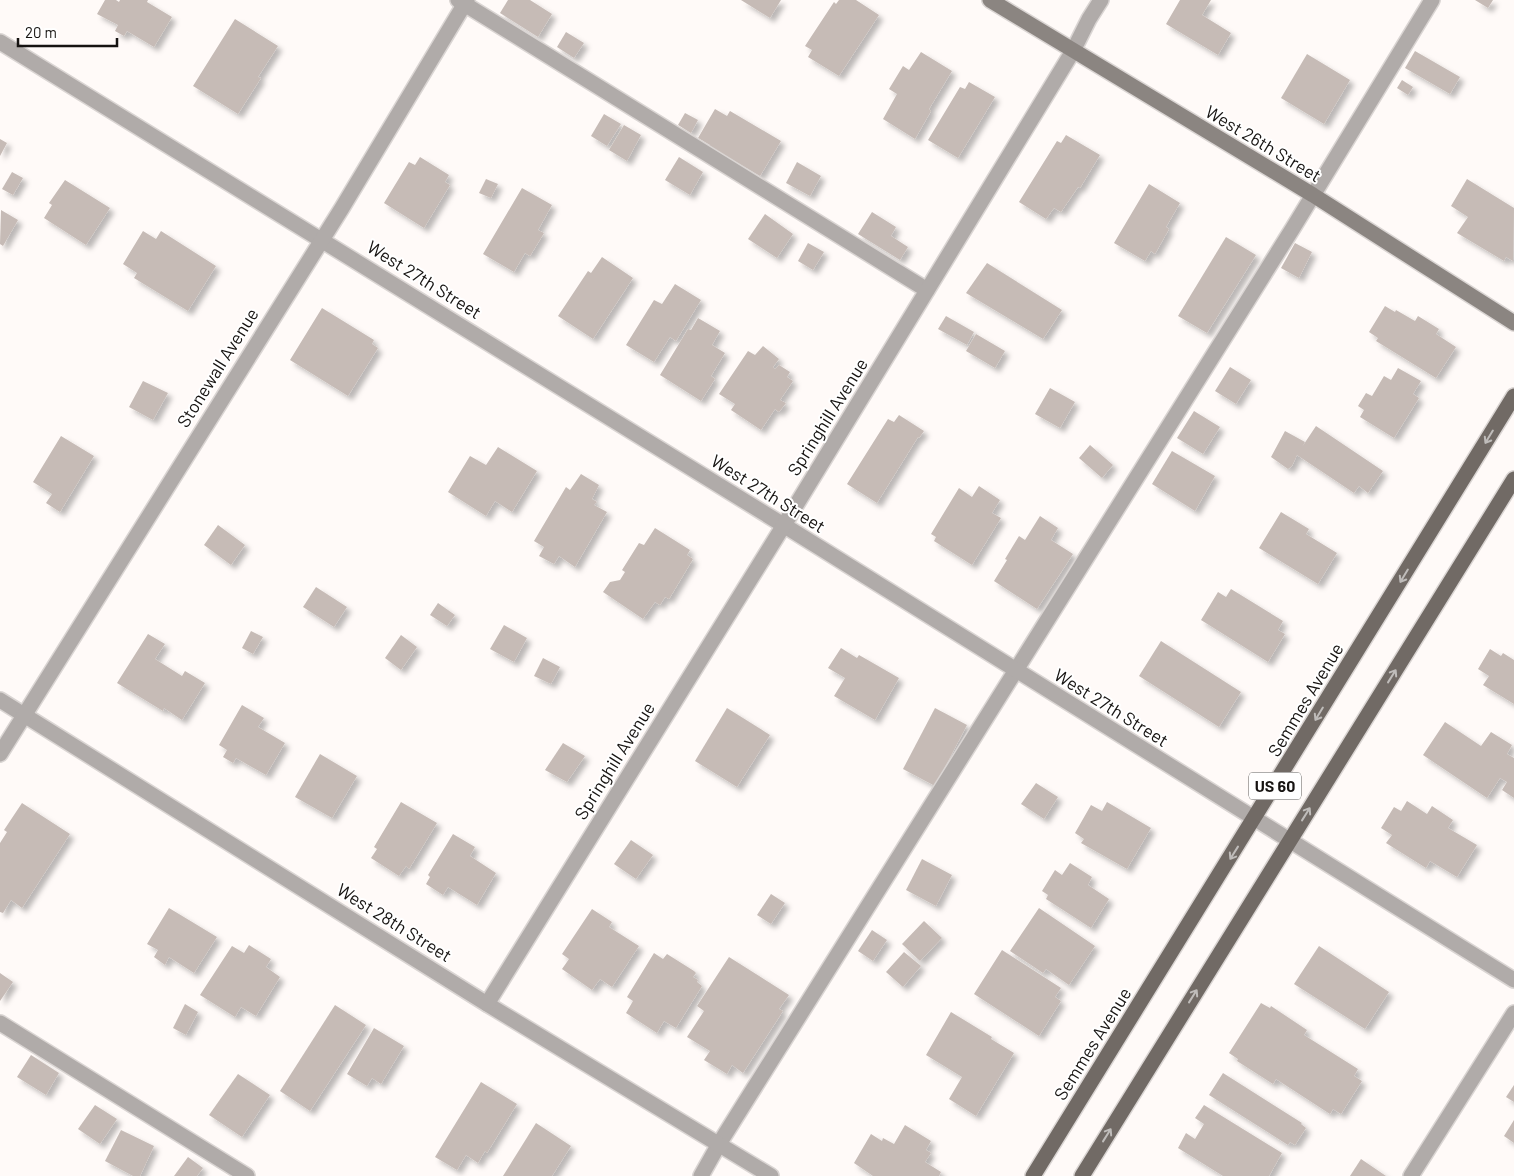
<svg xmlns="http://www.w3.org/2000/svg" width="1514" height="1176" font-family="Barlow,sans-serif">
	<defs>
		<filter id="shadow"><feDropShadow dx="4.5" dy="4.5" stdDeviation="2.5" flood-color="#0004"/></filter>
	</defs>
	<rect width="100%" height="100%" fill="#fffaf8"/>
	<g fill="#c6bbb6" filter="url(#shadow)">
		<polygon points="105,0 116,0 119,2 120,0 148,0 147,2 172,17 154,47 127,31 124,36 115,31 118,25 97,14"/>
		<polygon points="508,0 530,0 552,14 538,37 500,13"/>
		<polygon points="741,0 781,0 770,18"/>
		<polygon points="839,0 856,0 879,15 839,76 808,57 812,50 805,46 834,2 836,4"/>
		<polygon points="1180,0 1211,0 1202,15 1231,33 1218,55 1166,24"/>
		<polygon points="1475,0 1493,0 1488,8"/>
		<polygon points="235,19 278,46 258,77 261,78 238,114 193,86"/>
		<polygon points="566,32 584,43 574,58 557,47"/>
		<polygon points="1415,51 1460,77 1450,94 1405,68"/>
		<polygon points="921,52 952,71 929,109 931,111 915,139 883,119 897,94 889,89 903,66 909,70"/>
		<polygon points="1307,54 1350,80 1324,124 1281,98"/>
		<polygon points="1402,80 1413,87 1408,95 1397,88"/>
		<polygon points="969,82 995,97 958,158 928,140 960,87 965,89"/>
		<polygon points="715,109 727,116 730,111 781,141 760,176 709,146 710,145 698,138"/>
		<polygon points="685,113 698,120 691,133 678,125"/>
		<polygon points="604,114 621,124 607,146 591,136"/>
		<polygon points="624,125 641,135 627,161 609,150"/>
		<polygon points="1066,135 1100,155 1080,188 1078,187 1061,212 1054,208 1046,219 1019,202 1057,141 1061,143"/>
		<polygon points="0,139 7,143 0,156"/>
		<polygon points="420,157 449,175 445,182 450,185 424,228 384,203 409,162 415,165"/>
		<polygon points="679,157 703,172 690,195 665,180"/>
		<polygon points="797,162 821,176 810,196 786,183"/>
		<polygon points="12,172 23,178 13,195 2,189"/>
		<polygon points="486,179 498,184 491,198 479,193"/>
		<polygon points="1467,179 1514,208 1513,261 1506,257 1504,261 1457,233 1468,217 1451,206"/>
		<polygon points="65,180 110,208 86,245 44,218 52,205 49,203"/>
		<polygon points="1149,184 1180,203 1166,227 1169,229 1155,254 1151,251 1145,261 1114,243"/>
		<polygon points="522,188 552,205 538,230 544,233 530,256 525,253 514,272 483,254"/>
		<polygon points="1,210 18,220 3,246 0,244"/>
		<polygon points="872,212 896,227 891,236 908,247 900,260 858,234"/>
		<polygon points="765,214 793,234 777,258 748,239"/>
		<polygon points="143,231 156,239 161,231 216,266 188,311 134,278 137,273 123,264"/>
		<polygon points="1226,237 1256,255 1207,333 1178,316"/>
		<polygon points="808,243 824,252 813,270 798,261"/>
		<polygon points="1295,243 1312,252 1299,278 1281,268"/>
		<polygon points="602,257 633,278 593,339 558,316 588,271 591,273"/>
		<polygon points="987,263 1062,310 1043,339 966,293"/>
		<polygon points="675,284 701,300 676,341 670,337 654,362 626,345 654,300 662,304"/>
		<polygon points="1385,306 1395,312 1396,310 1415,321 1418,316 1439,329 1436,334 1456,347 1436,378 1376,341 1378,338 1369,332"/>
		<polygon points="322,308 374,340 372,344 378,348 348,396 290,360"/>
		<polygon points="946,316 974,332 967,345 938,329"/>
		<polygon points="698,318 720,331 712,345 725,353 711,376 715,379 701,401 660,375 688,329 691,330"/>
		<polygon points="976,334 1005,351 995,368 966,351"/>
		<polygon points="763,346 779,359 773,367 775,369 779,365 790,372 787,377 793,381 780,400 786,403 779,412 775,409 761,430 731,410 735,404 719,394 748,351 755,355"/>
		<polygon points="1230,367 1251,380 1236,404 1215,391"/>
		<polygon points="1398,368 1421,381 1413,394 1419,398 1394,438 1360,417 1364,410 1358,406 1366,393 1372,396 1384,376 1391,380"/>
		<polygon points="143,381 168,393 153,420 129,407"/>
		<polygon points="1050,388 1075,402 1060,428 1035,414"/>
		<polygon points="1194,411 1220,427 1203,454 1177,438"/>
		<polygon points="899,415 924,431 919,438 918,437 877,503 847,484 888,419 894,422"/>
		<polygon points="1316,426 1383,471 1368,493 1359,486 1354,493 1297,455 1292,466 1288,469 1271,457 1285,431 1305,442 1302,447"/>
		<polygon points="61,436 94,456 60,512 46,503 52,494 33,482"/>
		<polygon points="1090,445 1113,465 1102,478 1079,458"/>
		<polygon points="498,447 537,471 512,512 495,501 486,516 448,492 470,456 486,465"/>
		<polygon points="1172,451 1215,476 1195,511 1152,484"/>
		<polygon points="581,474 599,485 592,499 597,502 594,505 607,512 575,567 559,556 554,564 539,556 544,547 534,541 566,487 570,490"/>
		<polygon points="979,486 1000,500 992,513 1001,518 972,565 934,541 936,537 931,534 959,488 972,497"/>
		<polygon points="1281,512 1309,529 1306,534 1337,553 1318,584 1259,548"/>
		<polygon points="1040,516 1058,528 1051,540 1073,554 1037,609 994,581 1007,560 1005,559 1019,536 1025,540"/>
		<polygon points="218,525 245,545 231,565 204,545"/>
		<polygon points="655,528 690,550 687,555 693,559 669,599 665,597 660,605 655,602 643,619 603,592 610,582 620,580 625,572 622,570 639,543 644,545"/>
		<polygon points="316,587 347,607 334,627 303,607"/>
		<polygon points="1231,589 1283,621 1278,630 1285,634 1268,662 1201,620 1218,592 1226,597"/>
		<polygon points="438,603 455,615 447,626 430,615"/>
		<polygon points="504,625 527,638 514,662 490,649"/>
		<polygon points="251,631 263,637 253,654 242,648"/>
		<polygon points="148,634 165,644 155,659 182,676 185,671 205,683 182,720 164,708 163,711 117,683"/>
		<polygon points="401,635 417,647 401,670 385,658"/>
		<polygon points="1161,641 1241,692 1219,727 1139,676"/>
		<polygon points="841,648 857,658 859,655 899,678 875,720 834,696 845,678 828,668"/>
		<polygon points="1490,649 1501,656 1503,653 1514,660 1514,704 1483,685 1489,676 1478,669"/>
		<polygon points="543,658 560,667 551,684 534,676"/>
		<polygon points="242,705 264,718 258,727 285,743 266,775 236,758 233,763 223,757 227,750 219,745"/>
		<polygon points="727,708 770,735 737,787 695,761"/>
		<polygon points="935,708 967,725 935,786 903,769"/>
		<polygon points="1445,722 1481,746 1491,732 1512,745 1507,754 1514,758 1514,798 1502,790 1507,782 1500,778 1487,798 1423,755"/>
		<polygon points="563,743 585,756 567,782 545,770"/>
		<polygon points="320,754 357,776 332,818 295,797"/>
		<polygon points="1036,783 1058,797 1044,819 1021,804"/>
		<polygon points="1407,801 1427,814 1432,806 1453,820 1448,828 1477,845 1457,877 1430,861 1426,868 1386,843 1392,835 1381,828 1394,807 1401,811"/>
		<polygon points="401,802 437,823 409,869 406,866 399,876 371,858 377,849 374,847"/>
		<polygon points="1107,802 1151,828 1127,869 1081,843 1084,839 1075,833 1091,805 1102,811"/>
		<polygon points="22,803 70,834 22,908 11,900 3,913 0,912 0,843 7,832 4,830"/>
		<polygon points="453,834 475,847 470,856 496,873 477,905 448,887 443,895 426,884 430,877 428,875"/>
		<polygon points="631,840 653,855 636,879 614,864"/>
		<polygon points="922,859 952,875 936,906 906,890"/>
		<polygon points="1070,863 1092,877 1088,885 1109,899 1091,928 1046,899 1048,895 1042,891 1055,870 1062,875"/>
		<polygon points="771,894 785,903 771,924 757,915"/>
		<polygon points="169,908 217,937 194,973 169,957 165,965 154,957 158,950 147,944"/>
		<polygon points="1039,908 1095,946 1069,985 1046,969 1043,973 1010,951"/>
		<polygon points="592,909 612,922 609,927 639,946 612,987 600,979 592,990 562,969 569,959 562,954"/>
		<polygon points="924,921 942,938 920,961 902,944"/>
		<polygon points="872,930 887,940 873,961 858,951"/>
		<polygon points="249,945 271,959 266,967 280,977 256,1016 241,1007 235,1017 200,995 232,946 244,953"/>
		<polygon points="1319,946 1389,992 1365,1029 1294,984"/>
		<polygon points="1002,950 1061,988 1055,997 1061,1001 1039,1036 974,994"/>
		<polygon points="904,952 921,966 903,987 886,972"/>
		<polygon points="654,953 663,959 667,954 694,971 696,973 693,977 698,980 697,982 702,986 676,1028 664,1021 657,1033 626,1013 633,1001 627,997"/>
		<polygon points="729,957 789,995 779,1009 783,1011 743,1073 732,1065 727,1074 704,1060 710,1051 687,1037 704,1011 697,1006"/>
		<polygon points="0,973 13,982 0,1001"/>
		<polygon points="1261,1003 1270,1008 1271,1006 1307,1030 1304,1035 1358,1069 1354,1076 1362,1081 1341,1114 1333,1109 1330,1114 1276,1079 1273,1084 1237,1061 1238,1059 1229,1053"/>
		<polygon points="185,1004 198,1012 186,1035 173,1028"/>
		<polygon points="335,1005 366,1025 310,1111 280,1091"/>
		<polygon points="951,1012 992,1037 991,1039 1014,1053 976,1116 949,1099 962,1077 926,1055"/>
		<polygon points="374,1028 404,1046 381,1084 372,1078 367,1086 347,1074"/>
		<polygon points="31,1055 59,1073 46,1095 17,1077"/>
		<polygon points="1223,1073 1302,1123 1301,1124 1306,1128 1295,1145 1290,1142 1288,1145 1209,1095"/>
		<polygon points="238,1074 270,1095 242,1137 209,1115"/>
		<polygon points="481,1082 517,1104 487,1153 485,1151 478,1163 466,1155 457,1170 435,1157"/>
		<polygon points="1514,1085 1514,1102 1506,1097"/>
		<polygon points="95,1105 117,1119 100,1144 78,1129"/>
		<polygon points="1204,1105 1282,1153 1269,1176 1223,1176 1178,1148 1186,1133 1195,1139 1204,1124 1195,1118"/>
		<polygon points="1514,1120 1514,1143 1504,1136"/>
		<polygon points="536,1123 571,1146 552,1176 503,1176"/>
		<polygon points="905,1125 931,1141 926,1150 931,1153 925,1162 941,1172 939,1176 873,1176 854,1163 871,1134 882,1141 883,1138 894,1144"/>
		<polygon points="121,1130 154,1146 140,1176 133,1176 105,1161"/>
		<polygon points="188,1157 203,1168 197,1176 174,1176"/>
		<polygon points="1361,1159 1386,1176 1350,1176"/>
	</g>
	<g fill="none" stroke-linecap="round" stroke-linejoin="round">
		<g stroke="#dad5d3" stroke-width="18">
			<g id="lane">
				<polyline points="458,0 927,290"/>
				<polyline points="0,1023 247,1176"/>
				<polyline points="701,1176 719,1144 1293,228 1432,0"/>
				<polyline points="1411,1176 1514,1013"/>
			</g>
		</g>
		<g stroke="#dad5d3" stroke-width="18">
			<g id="street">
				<path d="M0,42C262,202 524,363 785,526C1028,677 1270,830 1514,980"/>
				<polyline points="0,700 487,1004 771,1176"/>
				<polyline points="0,754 342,208 467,0"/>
				<polyline points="487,1004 784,525 1073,51 1089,19 1101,0"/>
			</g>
		</g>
		<g stroke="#dad5d3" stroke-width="18">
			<polyline id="secondary" points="990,0 1313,195 1514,323"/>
		</g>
		<g stroke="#dad5d3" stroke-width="18">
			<g id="primary">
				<polyline points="1033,1176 1514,396"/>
				<polyline points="1082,1176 1514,479"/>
			</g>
		</g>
		<use href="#lane" stroke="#b0aba9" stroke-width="15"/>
		<use href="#street" stroke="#b0aba9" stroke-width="15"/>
		<use href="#secondary" stroke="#8b8581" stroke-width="15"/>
		<use href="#primary" stroke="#716a65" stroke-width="15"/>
	</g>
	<defs><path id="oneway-shaft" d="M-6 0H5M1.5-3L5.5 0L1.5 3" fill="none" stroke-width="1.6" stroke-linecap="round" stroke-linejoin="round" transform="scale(1.25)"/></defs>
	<g stroke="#bfbcba">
		<use href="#oneway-shaft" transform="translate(1489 437) rotate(121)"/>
		<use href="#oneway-shaft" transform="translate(1404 576) rotate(121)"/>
		<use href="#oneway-shaft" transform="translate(1392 676) rotate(-58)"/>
		<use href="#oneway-shaft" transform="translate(1319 714) rotate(121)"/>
		<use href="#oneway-shaft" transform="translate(1306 814) rotate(-58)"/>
		<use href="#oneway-shaft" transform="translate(1234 853) rotate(122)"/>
		<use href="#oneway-shaft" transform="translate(1193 996) rotate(-58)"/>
		<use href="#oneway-shaft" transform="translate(1107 1135) rotate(-58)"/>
	</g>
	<g text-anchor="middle" stroke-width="4" stroke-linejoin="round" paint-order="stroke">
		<rect fill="#fff" stroke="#5c5a58" stroke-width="1" x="1249" y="772.5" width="52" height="27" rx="4"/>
		<g font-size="16" font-weight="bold" fill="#161311">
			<text x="1275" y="792">US 60</text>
		</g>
		<g font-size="18" fill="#161311" stroke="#fff">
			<text transform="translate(1263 144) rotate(31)" y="6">West 26th Street</text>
			<text transform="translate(424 280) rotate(32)" y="6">West 27th Street</text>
			<text transform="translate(218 368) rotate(-58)" y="6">Stonewall Avenue</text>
			<text transform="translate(828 417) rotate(-58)" y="6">Springhill Avenue</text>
			<text transform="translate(768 494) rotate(32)" y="6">West 27th Street</text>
			<text transform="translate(1306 700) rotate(-59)" y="6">Semmes Avenue</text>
			<text transform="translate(1111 708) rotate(32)" y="6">West 27th Street</text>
			<text transform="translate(615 761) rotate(-58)" y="6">Springhill Avenue</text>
			<text transform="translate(394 923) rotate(32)" y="6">West 28th Street</text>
			<text transform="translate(1093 1044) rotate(-58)" y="6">Semmes Avenue</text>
		</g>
	</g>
	<path d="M18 38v8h99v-8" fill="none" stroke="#161311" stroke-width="2.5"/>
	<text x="25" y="38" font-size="15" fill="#161311" stroke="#ffffff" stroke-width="4" paint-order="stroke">20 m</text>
</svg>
